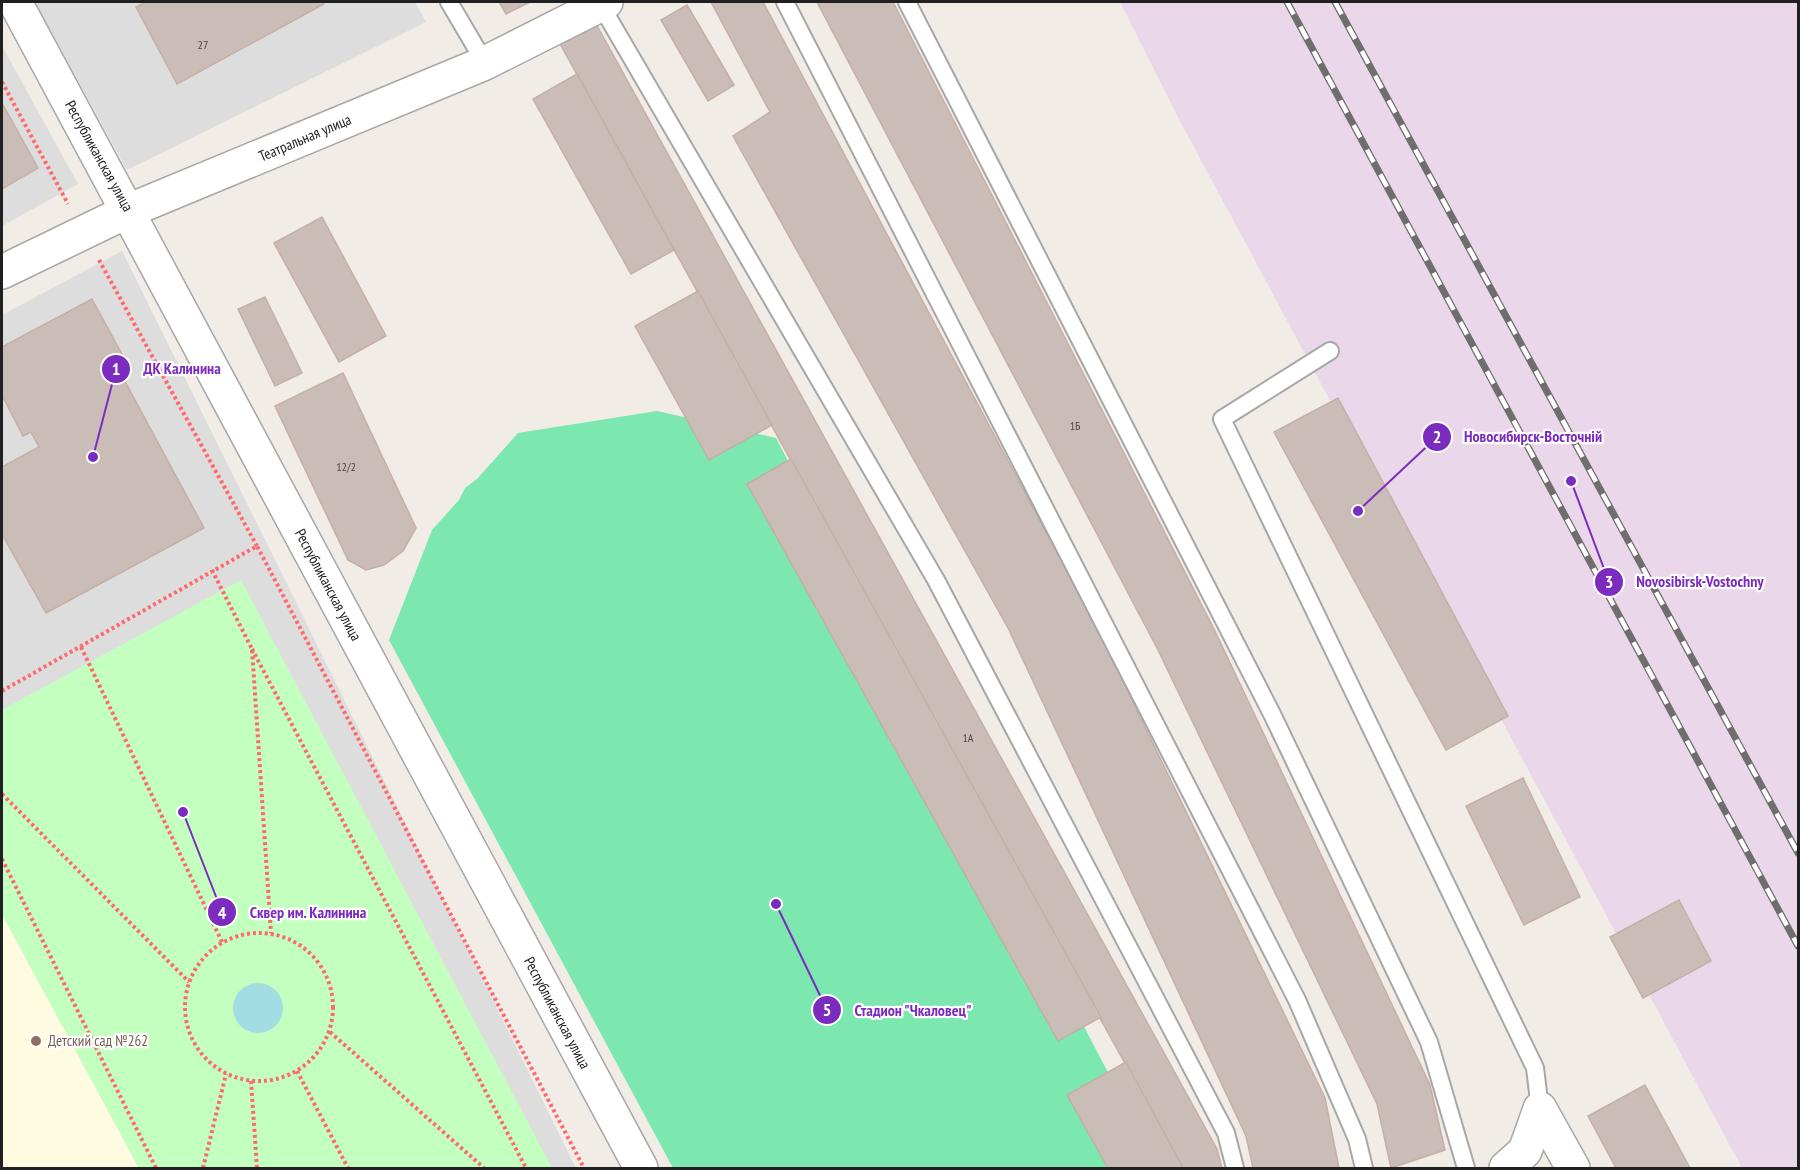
<svg xmlns="http://www.w3.org/2000/svg" width="1800" height="1170" font-family="'PT Sans Narrow',sans-serif">
	<rect width="100%" height="100%" fill="#f1ece5"/>
	<g fill="#dedddd">
		<polygon points="35,2 415,2 426,22 127,170"/>
		<polygon points="2,46 78,184 2,226"/>
		<polygon points="122,251 576,1168 2,1168 2,315"/>
	</g>
	<polygon fill="#ebd7ea" points="1120,2 1798,2 1798,1168 1742,1168 1180,121"/>
	<polygon fill="#fffbe1" points="2,914 139,1168 2,1168"/>
	<polygon fill="#c3ffbf" points="241,580 552,1168 139,1168 2,914 2,710"/>
	<polygon fill="#7ce7af" points="657,411 776,438 1158,1168 673,1168 389,640 432,530 459,500 465,488 477,479 518,433"/>
	<circle fill="#a2dde3" cx="258" cy="1008" r="25"/>
	<g fill="#cabdb8" stroke="#c5afa6" stroke-width="1.5">
		<polygon points="146,2 323,2 324,4 177,84 136,7"/>
		<polygon points="499,2 530,2 506,14"/>
		<polygon points="711,2 763,2 1094,622 1325,1098 1339,1168 1253,1168 1246,1136 1008,628 733,136 770,112"/>
		<polygon points="817,2 893,2 1214,629 1430,1085 1445,1150 1391,1168 1377,1104 1157,648"/>
		<polygon points="687,5 734,85 708,101 661,20"/>
		<polygon points="595,22 1217,1149 1222,1168 1183,1168 559,42"/>
		<polygon points="577,74 674,250 631,274 533,99"/>
		<polygon points="2,103 38,168 2,189"/>
		<polygon points="322,217 386,336 339,362 274,243"/>
		<polygon points="698,291 772,425 709,460 635,326"/>
		<polygon points="265,297 302,373 275,386 238,309"/>
		<polygon points="92,299 130,369 121,374 204,528 46,613 2,534 2,467 39,447 31,432 23,436 2,395 2,347"/>
		<polygon points="343,373 416,528 403,551 384,565 366,570 348,560 275,406"/>
		<polygon points="1338,398 1508,716 1446,750 1274,432"/>
		<polygon points="791,459 1101,1017 1058,1041 747,484"/>
		<polygon points="1523,778 1580,897 1524,925 1466,806"/>
		<polygon points="1679,900 1711,961 1643,998 1610,937"/>
		<polygon points="1126,1062 1183,1168 1108,1168 1067,1095"/>
		<polygon points="1645,1085 1690,1168 1616,1168 1588,1116"/>
	</g>
	<g fill="none" stroke-linecap="round" stroke-linejoin="round">
		<g stroke="#a7a7a7" stroke-width="20">
			<g id="service">
				<polyline points="449,2 485,63"/>
				<polyline points="599,2 936,580 1226,1133 1235,1168"/>
				<polyline points="785,2 1297,1000 1357,1139 1364,1168"/>
				<polyline points="907,2 1272,714 1429,1042 1466,1168"/>
				<polyline points="1330,351 1222,419 1535,1068 1540,1109"/>
			</g>
		</g>
		<g stroke="#a7a7a7" stroke-width="36">
			<g id="minor">
				<polyline points="2,272 128,211 485,63 606,2"/>
				<polyline points="1540,1109 1573,1168"/>
				<polyline points="1506,1168 1525,1151 1540,1109"/>
			</g>
		</g>
		<g stroke="#a7a7a7" stroke-width="36">
			<polyline id="tertiary" points="15,2 641,1168"/>
		</g>
		<g stroke="#ff696d" stroke-width="4" stroke-dasharray="3 3" stroke-linecap="butt">
			<polyline points="2,82 68,204"/>
			<polyline points="99,260 257,546"/>
			<polyline points="212,570 252,649 271,933"/>
			<polyline points="81,647 222,942"/>
			<polyline points="252,649 526,1168"/>
			<polyline points="2,691 257,546 584,1168"/>
			<polyline points="2,794 189,982"/>
			<polyline points="2,859 156,1168"/>
			<circle cx="259" cy="1007" r="74"/>
			<polyline points="330,1032 484,1168"/>
			<polyline points="297,1071 348,1168"/>
			<polyline points="251,1081 257,1168"/>
			<polyline points="203,1168 226,1074"/>
		</g>
		<use href="#service" stroke="#fff" stroke-width="16"/>
		<use href="#minor" stroke="#fff" stroke-width="33"/>
		<use href="#tertiary" stroke="#fff" stroke-width="33"/>
		<g stroke="#6e6e6e" stroke-width="7">
			<g id="rail">
				<polyline points="1287,2 1798,946"/>
				<polyline points="1335,2 1798,853"/>
			</g>
		</g>
		<use href="#rail" stroke="#fff" stroke-width="4.5" stroke-dasharray="14" stroke-linecap="butt"/>
	</g>
	<circle fill="#8d6e63" stroke="#fff" stroke-width="2" cx="36" cy="1041" r="6"/>
	<g text-anchor="middle" stroke-width="4.5" stroke-linejoin="round" paint-order="stroke">
		<g font-size="12" fill="#4a4746">
			<text x="203" y="49">27</text>
			<text x="1075" y="430">1Б</text>
			<text x="346" y="471">12/2</text>
			<text x="968" y="742">1А</text>
		</g>
		<g font-size="15" fill="#202020" stroke="#fff">
			<text transform="translate(305 138) rotate(-23)" y="5">Театральная улица</text>
			<text transform="translate(99 156) rotate(61)" y="5">Республиканская улица</text>
			<text transform="translate(328 585) rotate(62)" y="5">Республиканская улица</text>
			<text transform="translate(557 1013) rotate(62)" y="5">Республиканская улица</text>
		</g>
		<g font-size="15" fill="#785e54" stroke="#fff" text-anchor="start">
			<text x="48" y="1046">Детский сад №262</text>
		</g>
	</g>
	<path fill="none" stroke="#7b2cbf" stroke-width="2" d="M93 457L116 369M1358 511L1437 437M1571 481L1609 582M183 812L222 912M776 904L827 1010"/>
	<g fill="#7b2cbf" stroke="#fff" stroke-width="2">
		<circle cx="93" cy="457" r="6"/>
		<circle cx="1358" cy="511" r="6"/>
		<circle cx="1571" cy="481" r="6"/>
		<circle cx="183" cy="812" r="6"/>
		<circle cx="776" cy="904" r="6"/>
		<circle cx="116" cy="369" r="15"/>
		<circle cx="1437" cy="437" r="15"/>
		<circle cx="1609" cy="582" r="15"/>
		<circle cx="222" cy="912" r="15"/>
		<circle cx="827" cy="1010" r="15"/>
	</g>
	<g font-size="18" text-anchor="middle" font-weight="bold" fill="#fff">
		<text x="116" y="375">1</text>
		<text x="1437" y="443">2</text>
		<text x="1609" y="588">3</text>
		<text x="222" y="919">4</text>
		<text x="827" y="1016">5</text>
	</g>
	<g font-size="16" text-anchor="middle" font-weight="bold" fill="#7b2cbf" stroke="#fff" stroke-width="4.5" stroke-linejoin="round" paint-order="stroke">
		<text x="182" y="374">ДК Калинина</text>
		<text x="1533" y="442">Новосибирск-Восточній</text>
		<text x="1700" y="587">Novosibirsk-Vostochny</text>
		<text x="308" y="918">Сквер им. Калинина</text>
		<text x="913" y="1016">Стадион "Чкаловец"</text>
	</g>
	<rect width="1800" height="1170" fill="none" stroke="#202020" stroke-width="6"/>
</svg>
